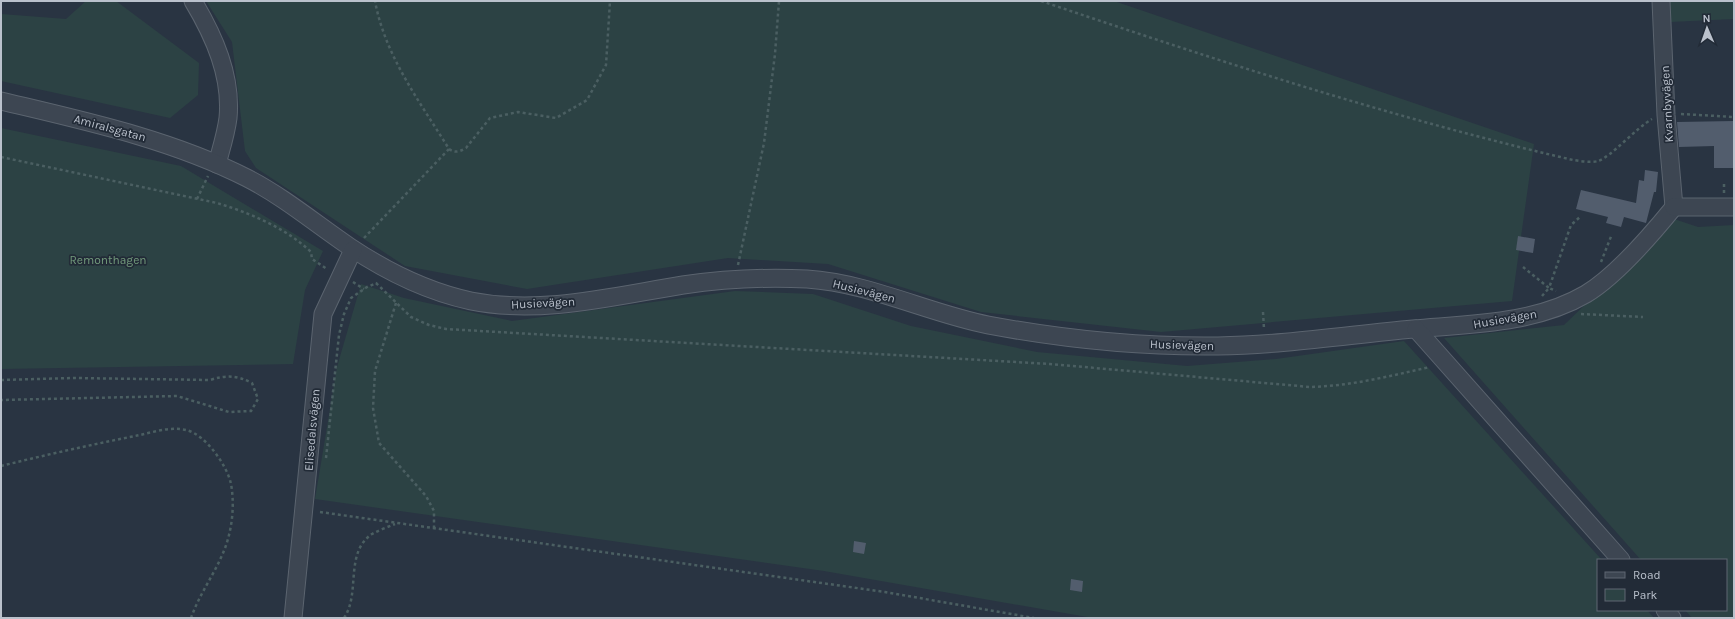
<svg xmlns="http://www.w3.org/2000/svg" width="1735" height="619" font-family="Karla,sans-serif">
	<rect width="100%" height="100%" fill="#293442"/>
	<g fill="#2c4244">
		<polygon points="86,1 116,1 199,63 198,95 170,118 1,81 1,14 66,19"/>
		<polygon points="206,1 1114,1 1534,144 1512,301 1161,332 981,312 828,264 728,258 527,289 405,266 256,168 245,151 232,42"/>
		<polygon points="1669,1 1734,1 1734,19 1670,22"/>
		<polygon points="1,128 181,166 323,251 305,290 293,364 1,369"/>
		<polygon points="1674,219 1698,227 1734,225 1734,618 1692,618 1685,610 1726,610 1726,560 1641,560 1444,338 1564,325"/>
		<polygon points="361,284 404,298 512,321 735,291 813,294 911,326 1037,352 1187,366 1276,359 1404,341 1602,560 1598,560 1598,610 1647,610 1654,618 1093,618 824,571 315,499 337,367"/>
	</g>
	<g fill="#525d6d">
		<polygon points="1734,121 1734,168 1714,168 1714,146 1679,147 1677,122"/>
		<polygon points="1645,170 1658,172 1656,192 1654,192 1646,223 1624,217 1621,227 1606,223 1608,217 1576,209 1581,190 1636,203 1639,180 1644,181"/>
		<polygon points="1518,236 1535,239 1533,253 1516,250"/>
		<polygon points="854,541 866,543 864,554 853,552"/>
		<polygon points="1071,579 1083,581 1082,592 1070,590"/>
	</g>
	<g fill="none" stroke-linecap="round" stroke-linejoin="round">
		<g stroke="#5b646f" stroke-width="19">
			<g id="minor">
				<path d="M193,1C214,36 232,76 228,118C226,134 221,149 217,164"/>
				<polyline points="1661,1 1666,115 1674,207"/>
				<path d="M1,101C85,121 170,139 247,178C284,197 316,224 350,247C386,271 429,292 471,301C541,315 614,296 683,285C724,279 766,277 807,279C869,283 928,313 988,325C1063,339 1142,347 1218,346C1283,345 1348,335 1413,329C1471,324 1535,324 1586,294C1616,276 1652,234 1674,207"/>
				<polyline points="1674,207 1734,207"/>
				<polyline points="1416,329 1621,560"/>
				<polyline points="1665,610 1672,618"/>
				<polyline points="293,618 323,314 353,250"/>
			</g>
		</g>
		<g stroke="#4b5f62" stroke-width="2.5" stroke-dasharray="3 3" stroke-linecap="butt">
			<path d="M1041,1C1216,60 1392,118 1573,160C1580,161 1591,163 1598,161C1611,157 1636,128 1652,119"/>
			<polyline points="1681,114 1734,117"/>
			<path d="M449,149C455,153 459,152 466,148L490,118L518,112L556,118L587,100L606,65L610,1"/>
			<path d="M1,157L217,203C250,213 286,228 311,252L312,259L327,269"/>
			<polyline points="1724,193 1724,184"/>
			<polyline points="197,199 208,176"/>
			<path d="M364,238L449,149C420,102 385,56 375,1"/>
			<polyline points="1601,262 1612,234"/>
			<polyline points="738,265 764,143 775,54 779,1"/>
			<polyline points="1523,267 1549,288 1571,225 1580,217"/>
			<polyline points="353,282 364,289"/>
			<path d="M376,283L411,317L429,325L446,329L1050,364L1310,387C1351,386 1390,376 1430,367"/>
			<polyline points="1542,296 1549,288 1556,291"/>
			<polyline points="396,303 375,371 373,408 379,443 426,496 434,511 434,529"/>
			<polyline points="1263,312 1264,329"/>
			<polyline points="1581,314 1643,317"/>
			<path d="M1,380L74,378L210,380C226,375 237,375 252,383L258,399L251,411L229,412L177,396L1,400"/>
			<polyline points="326,458 339,335 344,314 351,298 367,287 377,283"/>
			<path d="M1,466C45,455 90,445 135,436C151,433 169,426 186,430C205,434 227,465 231,484C234,500 233,519 229,535C222,565 201,589 191,618"/>
			<polyline points="320,512 885,592 1034,618"/>
			<path d="M344,618C361,593 344,553 372,534C379,530 388,527 395,524"/>
		</g>
		<use href="#minor" stroke="#3d4652" stroke-width="17"/>
	</g>
	<g text-anchor="middle" stroke-width="3.5" stroke-linejoin="round" paint-order="stroke">
		<g font-size="12" fill="#bac1cc" stroke="#222b37">
			<text transform="translate(1667 104) rotate(-93)" y="4">Kvarnbyvägen</text>
			<text transform="translate(110 128) rotate(15)" y="4">Amiralsgatan</text>
			<text transform="translate(864 291) rotate(14)" y="4">Husievägen</text>
			<text transform="translate(543 303) rotate(-3)" y="4">Husievägen</text>
			<text transform="translate(1505 319) rotate(-10)" y="4">Husievägen</text>
			<text transform="translate(1182 345) rotate(2)" y="4">Husievägen</text>
			<text transform="translate(312 430) rotate(-85)" y="4">Elisedalsvägen</text>
		</g>
		<g font-size="12" fill="#739b7c" stroke="#222b37">
			<text x="108" y="264">Remonthagen</text>
		</g>
	</g>
	<rect width="1735" height="619" fill="none" stroke="#bac1cc" stroke-width="4"/>
	<rect x="1597" y="559" width="130" height="52" fill="#222b37" stroke="#5f6773"/>
	<rect x="1605" y="572" width="20" height="6" fill="#3d4652" stroke="#5f6773"/>
	<text x="1633" y="579" font-size="12" fill="#bac1cc">Road</text>
	<rect x="1605" y="589" width="20" height="12" fill="#2c4244" stroke="#5f6773"/>
	<text x="1633" y="599" font-size="12" fill="#bac1cc">Park</text>
	<g transform="translate(1707 28) rotate(358)" stroke="#222b37" stroke-width="3" paint-order="stroke">
	<path d="M0-3L7 15L0 10L-7 15Z" fill="#bac1cc"/>
	<text y="-6" font-size="11" font-weight="bold" text-anchor="middle" fill="#bac1cc">N</text>
	</g>
</svg>
